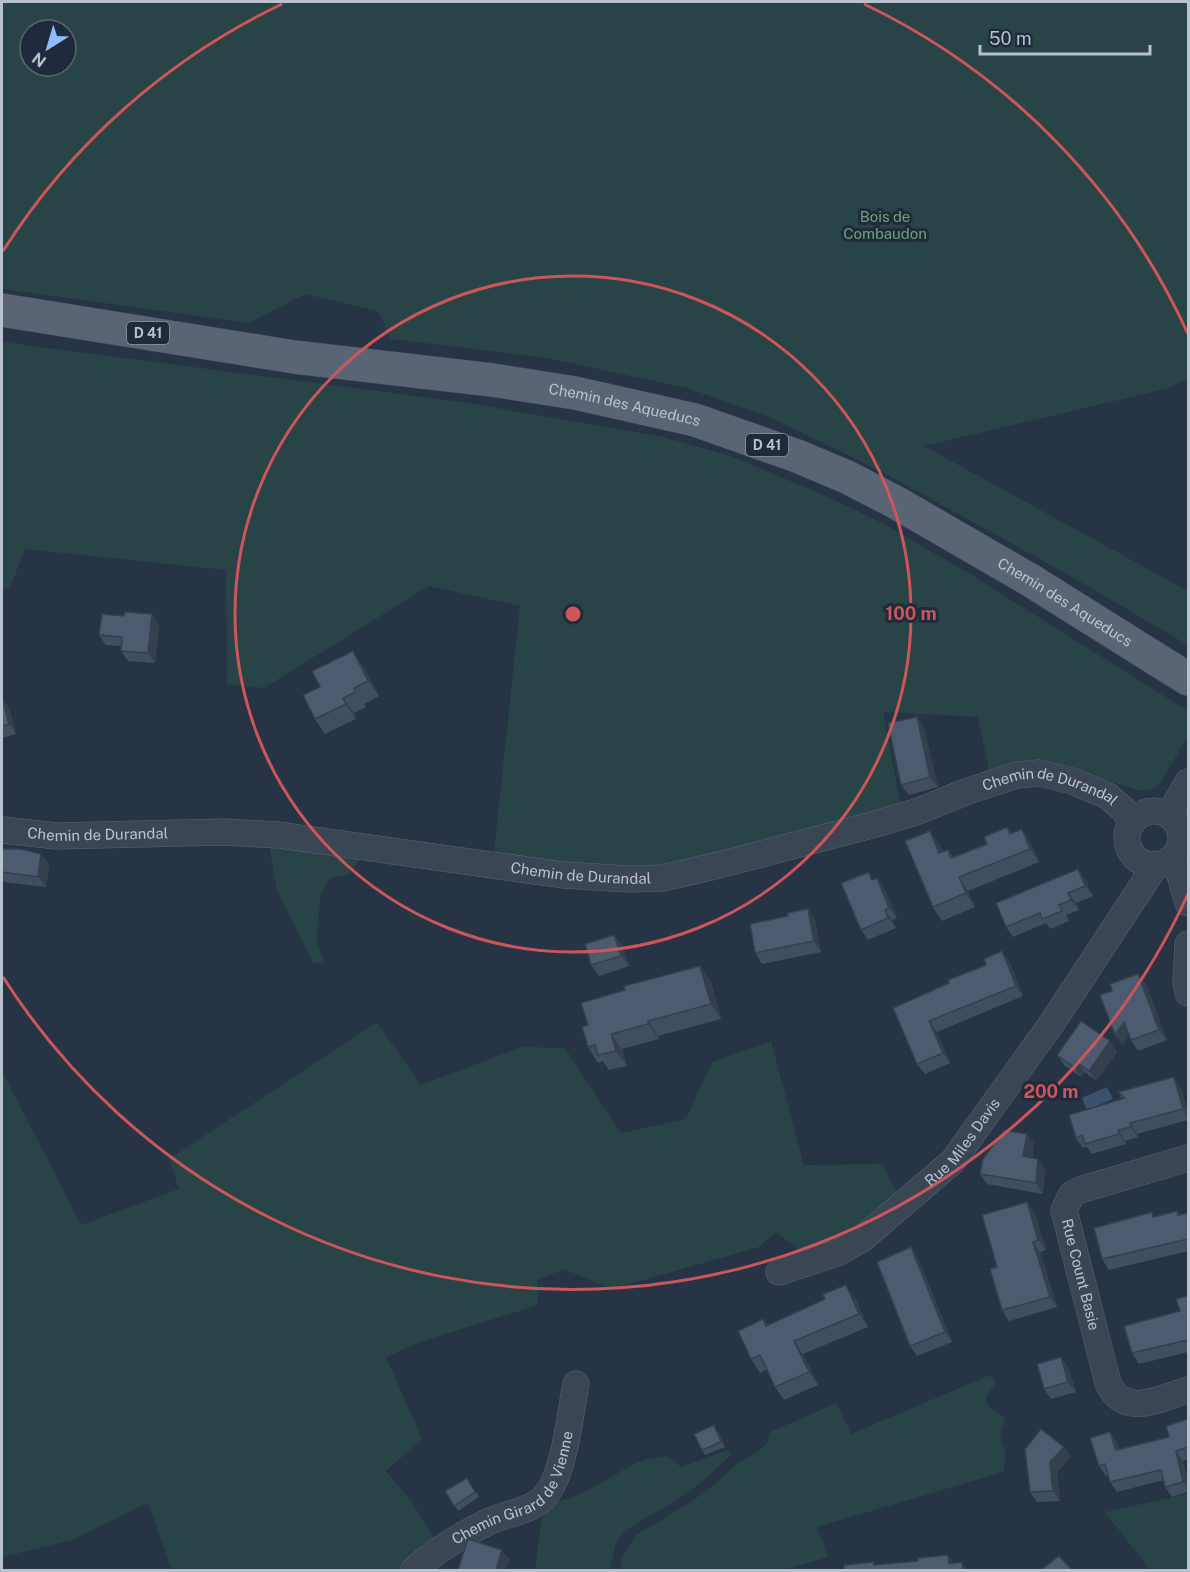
<svg xmlns="http://www.w3.org/2000/svg" width="1190" height="1572" font-family="'Public Sans',sans-serif">
	<rect width="100%" height="100%" fill="#263446"/>
	<g fill="#284446" fill-rule="evenodd">
		<path d="M2,2H1188V378L1169,388L924,446L1188,591V645L1065,573L884,473L772,418L687,388L547,358L391,339L378,311L305,294L249,323L2,289ZM30,30H66V66H30Z"/>
		<polygon points="2,342 462,402 659,436 728,455 824,495 886,525 970,574 1188,711 1188,736 1162,780 1155,788 1142,791 1052,764 990,774 978,717 883,712 901,807 673,865 597,867 494,852 520,606 429,586 264,688 227,684 226,570 25,549 10,588 2,587"/>
		<polygon points="269,845 364,854 349,874 330,878 321,894 316,938 324,964 313,963 277,891"/>
		<polygon points="377,1022 421,1085 522,1047 565,1048 621,1133 686,1119 712,1062 771,1041 804,1165 882,1164 897,1192 854,1236 802,1252 776,1232 759,1247 612,1289 564,1269 537,1280 538,1305 420,1342 386,1357 422,1439 386,1471 412,1502 436,1542 403,1570 172,1570 148,1503 72,1540 2,1557 2,1071 81,1225 179,1189 169,1159"/>
		<path d="M990,1375L996,1383C993,1388 988,1392 987,1396C982,1407 999,1412 1005,1419L1000,1436L1006,1454L1003,1472L817,1527L828,1557L784,1570H621V1559L636,1535L691,1502L716,1483L738,1463L757,1452L767,1443L770,1432L837,1403L851,1434Z"/>
		<path d="M728,1450L731,1455L704,1480L680,1498L626,1530L616,1543L609,1570H535L543,1505C583,1498 601,1481 635,1464C644,1459 657,1458 667,1456L681,1467Z"/>
		<polygon points="1188,1494 1188,1570 1150,1570 1105,1512"/>
	</g>
	<polygon fill="#3b526f" points="1107,1087 1113,1099 1087,1110 1082,1098"/>
	<g fill="none" stroke-linecap="round" stroke-linejoin="round">
		<g stroke="#596472" stroke-width="27">
			<g id="street">
				<circle cx="1154" cy="838" r="27"/>
				<polyline points="1169,815 1188,782"/>
				<path id="s1" d="M2,830L57,836L224,832L279,835L563,875L629,879L663,878L719,865L872,825L916,812L968,791L1017,775L1039,773L1072,781L1108,796L1124,810L1132,823"/>
				<polyline points="1170,860 1180,875 1188,903"/>
				<polyline points="1188,944 1186,982 1188,993"/>
				<path id="s2" d="M1188,1158L1080,1190L1072,1194L1064,1210L1108,1383C1125,1419 1160,1398 1188,1390"/>
				<path id="s3" d="M779,1272L837,1253L862,1239L953,1161L1052,1023L1156,865"/>
				<path id="s4" d="M414,1570C436,1550 461,1535 488,1522C506,1513 532,1512 546,1495C565,1471 570,1414 576,1384"/>
			</g>
		</g>
		<g stroke="#444f5e" stroke-width="34">
			<g id="primary">
				<path id="s5" d="M2,310L294,357L492,380L575,393L695,420L797,456L847,477L897,503L1030,580L1188,679"/>
			</g>
		</g>
		<use href="#street" stroke="#3b4655" stroke-width="26"/>
		<use href="#primary" stroke="#596575" stroke-width="33"/>
	</g>
	<g fill="#414e5f">
		<polygon points="152,614 159,624 155,663 128,661 121,651 121,646 106,645 99,635"/>
		<polygon points="363,666 379,696 364,704 366,707 354,713 356,719 325,734 315,719"/>
		<polygon points="2,698 9,708 16,734 2,738"/>
		<polygon points="924,728 938,787 909,795 901,785"/>
		<polygon points="1007,827 1012,834 1031,843 1039,862 968,891 975,907 942,921 933,907 939,844 943,852 948,850 953,857 987,844"/>
		<polygon points="2,849 49,864 46,887 4,882 2,879"/>
		<polygon points="877,878 884,888 897,918 892,920 896,928 868,940 861,930 874,879"/>
		<polygon points="1085,879 1093,896 1076,903 1079,910 1066,915 1069,921 1050,929 1046,923 1013,937 1006,927"/>
		<polygon points="815,919 821,952 762,964 755,953"/>
		<polygon points="622,945 629,966 599,976 591,965"/>
		<polygon points="1002,951 1009,961 1023,996 937,1032 950,1063 925,1074 917,1064 893,1008 949,983 986,965"/>
		<polygon points="700,966 711,982 721,1019 658,1036 659,1039 622,1049 627,1066 609,1070 603,1061 598,1063 588,1047 625,990"/>
		<polygon points="1138,974 1146,984 1167,1040 1138,1051 1131,1040 1129,1035 1122,1045 1112,991"/>
		<polygon points="1117,1052 1096,1081 1085,1072 1081,1077 1064,1065 1057,1055"/>
		<polygon points="1181,1088 1188,1115 1188,1120 1137,1134 1138,1137 1125,1141 1126,1144 1092,1154 1087,1147 1083,1148 1076,1138 1122,1099 1118,1092"/>
		<polygon points="1027,1134 1034,1144 1032,1158 1038,1159 1045,1170 1043,1194 987,1184 980,1174"/>
		<polygon points="1027,1202 1034,1212 1046,1250 1040,1252 1057,1307 1009,1321 1002,1310 997,1267"/>
		<polygon points="1177,1211 1180,1215 1188,1213 1188,1251 1109,1270 1102,1259 1155,1217"/>
		<polygon points="918,1258 952,1342 917,1356 910,1346"/>
		<polygon points="1188,1296 1188,1352 1139,1364 1132,1353 1180,1311"/>
		<polygon points="855,1298 868,1327 803,1354 818,1385 784,1400 775,1387 767,1369 760,1373 751,1359 763,1319 768,1325"/>
		<polygon points="1068,1367 1076,1392 1051,1399 1044,1389"/>
		<polygon points="1188,1419 1188,1459 1183,1461 1188,1486 1188,1492 1172,1497 1165,1487 1164,1480 1117,1492 1110,1482 1108,1475 1106,1476 1099,1466 1117,1442 1119,1449 1169,1437"/>
		<polygon points="718,1431 725,1447 705,1455 702,1450"/>
		<polygon points="1064,1447 1071,1457 1057,1472 1060,1501 1037,1502 1030,1492"/>
		<polygon points="467,1478 479,1497 458,1511 445,1491"/>
	</g>
	<g fill="#35404e">
		<polygon points="152,614 159,624 155,663 148,653"/>
		<polygon points="353,651 363,666 379,696 368,681"/>
		<polygon points="2,698 9,708 16,734 9,724"/>
		<polygon points="343,698 354,713 356,719 346,704"/>
		<polygon points="917,717 924,728 938,787 930,777"/>
		<polygon points="1022,829 1031,843 1039,862 1030,849"/>
		<polygon points="930,831 939,844 949,866 939,853"/>
		<polygon points="41,854 49,864 46,887 38,877"/>
		<polygon points="1078,869 1085,879 1093,896 1085,886"/>
		<polygon points="959,877 968,891 975,907 966,893"/>
		<polygon points="877,878 884,888 897,918 889,908"/>
		<polygon points="1068,893 1076,903 1079,910 1071,900"/>
		<polygon points="808,909 815,919 821,952 814,941"/>
		<polygon points="885,910 892,920 896,928 888,918"/>
		<polygon points="614,935 622,945 629,966 621,956"/>
		<polygon points="1002,951 1009,961 1023,996 1016,986"/>
		<polygon points="700,966 711,982 721,1019 711,1004"/>
		<polygon points="1138,974 1146,984 1167,1040 1159,1030"/>
		<polygon points="648,1021 658,1036 659,1039 648,1024"/>
		<polygon points="929,1021 937,1032 950,1063 943,1053"/>
		<polygon points="1124,1022 1131,1032 1122,1045 1115,1035"/>
		<polygon points="611,1034 622,1049 627,1066 616,1051"/>
		<polygon points="1110,1041 1117,1052 1096,1081 1089,1071"/>
		<polygon points="1077,1062 1085,1072 1081,1077 1074,1067"/>
		<polygon points="1174,1077 1181,1088 1188,1118 1183,1109"/>
		<polygon points="1130,1123 1137,1134 1138,1137 1131,1127"/>
		<polygon points="1118,1130 1125,1141 1126,1144 1119,1134"/>
		<polygon points="1027,1134 1034,1144 1031,1167 1023,1156"/>
		<polygon points="1038,1159 1045,1170 1043,1194 1036,1183"/>
		<polygon points="1027,1202 1034,1212 1046,1250 1038,1240"/>
		<polygon points="1033,1242 1040,1252 1057,1307 1050,1297"/>
		<polygon points="911,1247 918,1258 952,1342 945,1332"/>
		<polygon points="846,1285 855,1298 868,1327 859,1314"/>
		<polygon points="794,1341 803,1354 818,1385 809,1372"/>
		<polygon points="1061,1357 1068,1367 1076,1392 1068,1382"/>
		<polygon points="714,1425 718,1431 725,1447 721,1442"/>
		<polygon points="1110,1432 1117,1442 1123,1460 1116,1450"/>
		<polygon points="1064,1447 1071,1457 1057,1472 1060,1501 1053,1491 1050,1462"/>
		<polygon points="1176,1451 1183,1461 1188,1490 1183,1482"/>
		<polygon points="502,1550 510,1560 506,1570 496,1570"/>
		<polygon points="948,1555 955,1565 949,1564"/>
		<polygon points="962,1562 968,1570 963,1570"/>
	</g>
	<g fill="#4c5b6f" stroke="#35404e" stroke-width="1.5">
		<polygon points="125,612 152,614 148,653 121,651 122,637 99,635 102,614 124,616"/>
		<polygon points="353,651 368,681 354,688 355,692 343,698 346,704 315,719 303,695 320,687 312,671"/>
		<polygon points="2,698 9,724 2,726"/>
		<polygon points="917,717 930,777 901,785 888,723"/>
		<polygon points="1007,827 1010,834 1022,829 1030,849 959,877 966,893 933,907 905,841 930,831 939,853 948,850 951,858 987,844 984,837"/>
		<polygon points="2,849 21,849 41,854 38,877 2,872"/>
		<polygon points="1078,869 1085,886 1068,893 1071,900 1059,905 1062,911 1042,919 1040,913 1006,927 996,903"/>
		<polygon points="869,872 872,880 877,878 889,908 885,910 888,918 861,930 841,883"/>
		<polygon points="808,909 814,941 755,953 750,924 788,916 787,913"/>
		<polygon points="614,935 621,956 591,965 585,944"/>
		<polygon points="1002,951 1016,986 929,1021 943,1053 917,1064 893,1008 949,983 948,980 986,965 984,959"/>
		<polygon points="700,966 711,1004 648,1021 648,1024 611,1034 616,1051 598,1055 595,1045 588,1047 582,1027 588,1025 581,1003 625,990 624,986"/>
		<polygon points="1138,974 1159,1030 1131,1040 1124,1022 1115,1035 1100,995 1112,991 1110,984"/>
		<polygon points="1081,1021 1110,1041 1089,1071 1077,1062 1074,1067 1057,1055"/>
		<polygon points="1174,1077 1183,1109 1130,1123 1131,1127 1118,1130 1119,1134 1085,1144 1082,1135 1076,1138 1069,1115 1125,1098 1118,1092"/>
		<polygon points="1004,1130 1027,1134 1023,1156 1038,1159 1036,1183 980,1174 983,1159"/>
		<polygon points="1027,1202 1038,1240 1033,1242 1050,1297 1002,1310 990,1269 997,1267 982,1215"/>
		<polygon points="1177,1211 1178,1215 1188,1213 1188,1239 1102,1259 1094,1228 1152,1212 1153,1217"/>
		<polygon points="911,1247 945,1332 910,1346 877,1262"/>
		<polygon points="846,1285 859,1314 794,1341 809,1372 775,1387 760,1355 751,1359 738,1331 763,1319 766,1326 825,1299 823,1294"/>
		<polygon points="1188,1296 1188,1344 1187,1340 1132,1353 1124,1326 1180,1311 1176,1299"/>
		<polygon points="1061,1357 1068,1382 1044,1389 1037,1364"/>
		<polygon points="1188,1419 1188,1447 1176,1451 1183,1482 1165,1487 1161,1470 1110,1482 1105,1464 1099,1466 1090,1438 1110,1432 1116,1450 1169,1437 1166,1426"/>
		<polygon points="714,1425 721,1442 702,1450 694,1434"/>
		<polygon points="1041,1429 1064,1447 1050,1462 1053,1491 1030,1492 1025,1449"/>
		<polygon points="467,1478 475,1492 454,1506 445,1491"/>
		<polygon points="468,1539 502,1550 496,1570 498,1570 458,1570"/>
		<polygon points="948,1555 949,1564 962,1562 963,1570 844,1570 844,1565 874,1562 874,1565 918,1561 918,1558"/>
		<polygon points="1059,1556 1072,1570 1041,1570"/>
	</g>
	<g fill="none" stroke="#cd565a" stroke-width="3">
		<circle cx="573" cy="614" r="338"/>
		<path d="M1188 894A676 676 0 0 1 3 977M3 251A676 676 0 0 1 282 4M864 4A676 676 0 0 1 1188 334"/>
	</g>
	<g text-anchor="middle" stroke-width="6" stroke-linejoin="round" paint-order="stroke">
		<g fill="#1f2b3a" stroke="#8a94a2" stroke-width="1.5">
			<rect x="127" y="322" width="42" height="22" rx="4.5"/>
			<rect x="746" y="434" width="42" height="22" rx="4.5"/>
		</g>
		<g font-size="14" font-weight="bold" fill="#b8c1ce">
			<text x="148" y="338">D 41</text>
			<text x="767" y="450">D 41</text>
		</g>
		<g font-size="15" fill="#6ea079" stroke="#1f2b3a">
			<text x="885" y="222">Bois de<tspan x="885" dy="17">Combaudon</tspan></text>
		</g>
		<g font-size="15" fill="#b8c1ce" stroke="#1f2b3a">
			<text dy="5" stroke="none"><textPath href="#s5" startOffset="630">Chemin des Aqueducs</textPath></text>
			<text dy="5" stroke="none"><textPath href="#s5" startOffset="1116">Chemin des Aqueducs</textPath></text>
			<text dy="5" stroke="none"><textPath href="#s1" startOffset="1068">Chemin de Durandal</textPath></text>
			<text dy="5" stroke="none"><textPath href="#s1" startOffset="96">Chemin de Durandal</textPath></text>
			<text dy="5" stroke="none"><textPath href="#s1" startOffset="582">Chemin de Durandal</textPath></text>
			<text dy="5" stroke="none"><textPath href="#s3" startOffset="230">Rue Miles Davis</textPath></text>
			<text dy="5" stroke="none"><textPath href="#s2" startOffset="206">Rue Count Basie</textPath></text>
			<text dy="5" stroke="none"><textPath href="#s4" startOffset="135">Chemin Girard de Vienne</textPath></text>
		</g>
	</g>
	<circle cx="573" cy="614" r="9" fill="#cd565a" stroke="#1f2b3a" stroke-width="3"/>
	<g font-size="18" text-anchor="middle" font-weight="bold" fill="#cd565a" stroke="#1f2b3a" stroke-width="6" stroke-linejoin="round" paint-order="stroke">
		<text x="911" y="620">100 m</text>
		<text x="1051" y="1098">200 m</text>
	</g>
	<rect width="1190" height="1572" fill="none" stroke="#b8c1ce" stroke-width="6"/>
	<g transform="translate(48 48) rotate(217)"><circle r="28" fill="#1f2b3a" stroke="#5c6775" stroke-width="1.5"/>
	<path d="M0-4.5L10 22L0 15L-10 22Z" fill="#8ebbfe"/>
	<text y="-9" font-size="16" font-weight="bold" text-anchor="middle" fill="#b8c1ce">N</text>
	</g>
	<path d="M980 45v9h170v-9" fill="none" stroke="#b8c1ce" stroke-width="3"/>
	<text x="989" y="45" font-size="18" fill="#b8c1ce" stroke="#1f2b3a" stroke-width="4.5" paint-order="stroke">50 m</text>
</svg>
